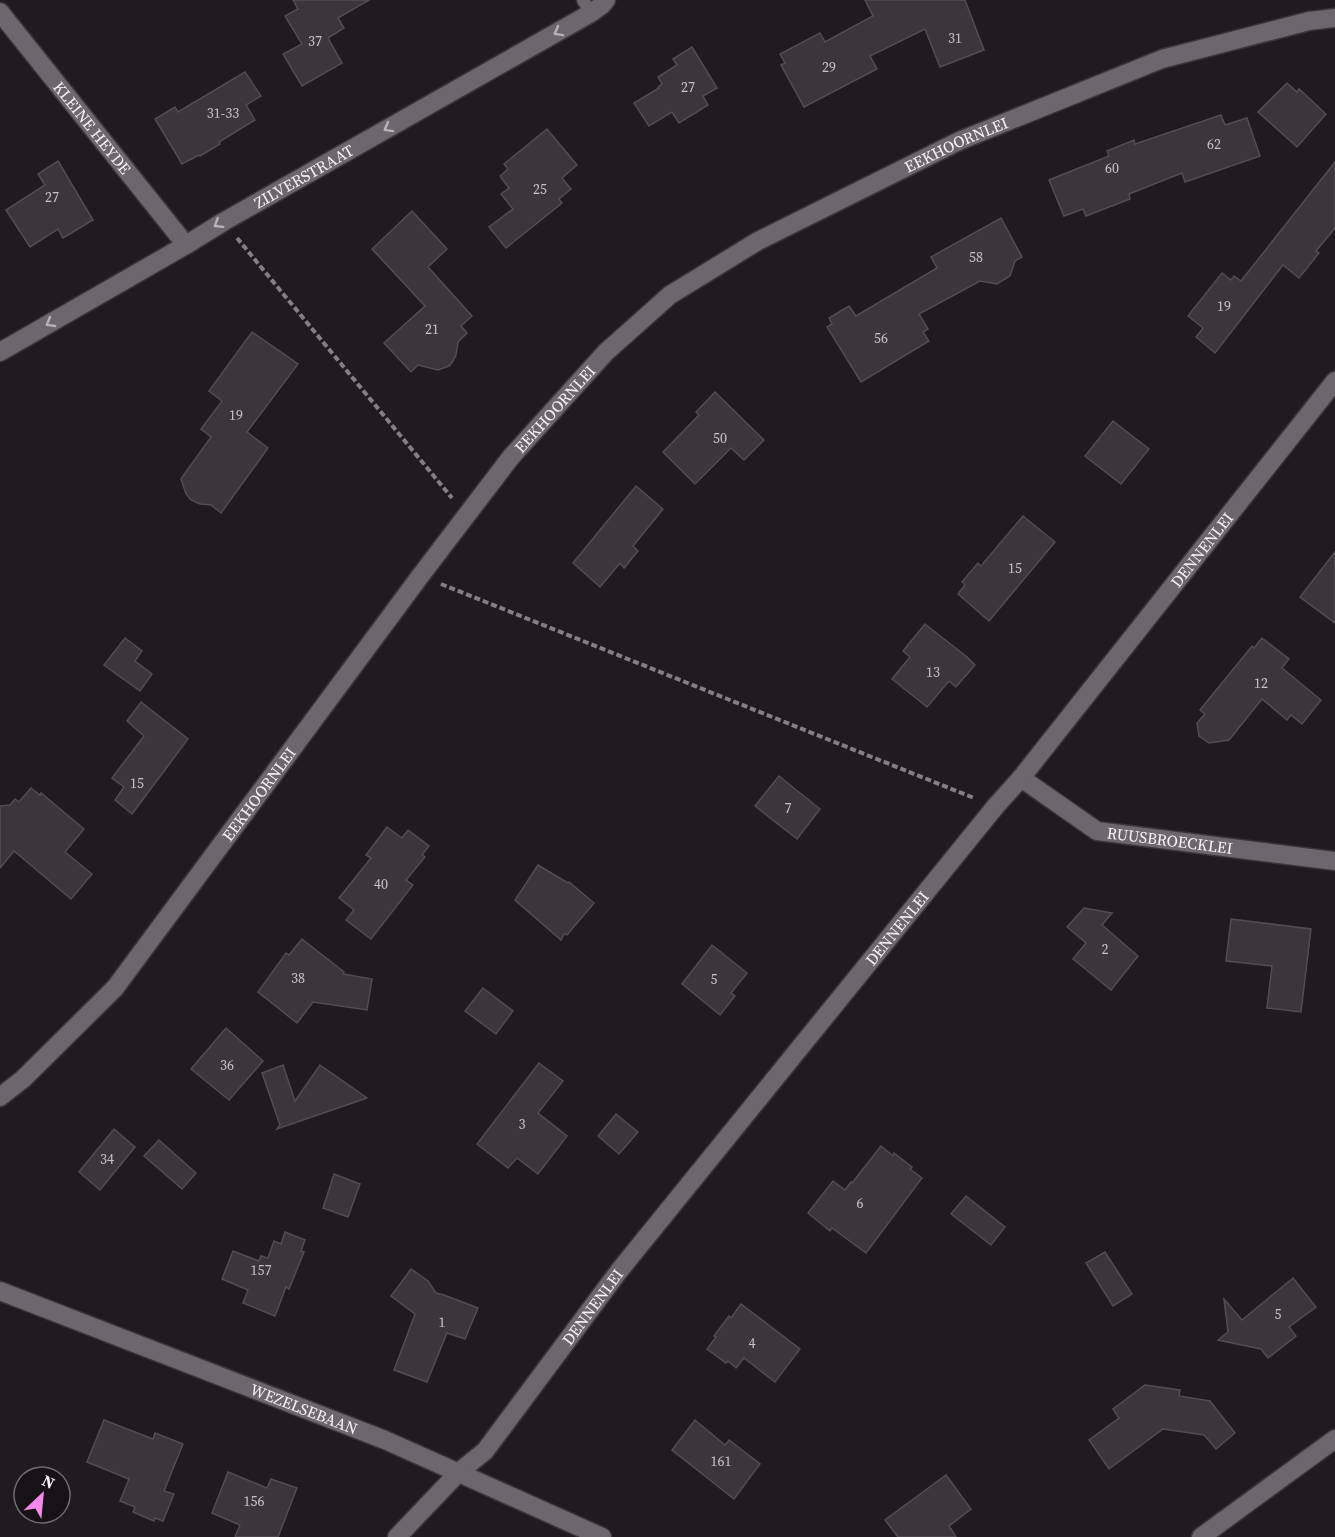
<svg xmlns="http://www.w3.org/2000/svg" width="1335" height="1537" font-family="'Source Serif 4',serif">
	<rect width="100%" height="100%" fill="#201b1f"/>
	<g fill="#3c363b" stroke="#534c52" stroke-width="1.5">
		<polygon points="293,0 369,0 338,18 344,28 328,38 342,63 302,86 283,54 302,44 285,16 298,9"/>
		<polygon points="865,0 965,0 984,50 940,67 925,29 870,56 877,69 804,107 781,65 785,63 780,54 820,33 825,42 873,16"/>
		<polygon points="692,47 717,88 703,96 708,105 679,123 672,112 649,126 634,103 659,88 658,87 662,84 658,77 677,65 673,59"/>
		<polygon points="245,72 261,96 246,105 255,120 219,142 220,144 200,156 199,155 182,164 155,119 175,107 178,112"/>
		<polygon points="1287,83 1297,92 1299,89 1326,114 1297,147 1258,112"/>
		<polygon points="1221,115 1225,125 1247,118 1260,156 1185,182 1182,173 1129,194 1130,199 1086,216 1083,209 1064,216 1049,180 1109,156 1107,151 1134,140 1135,144"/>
		<polygon points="547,129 577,165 562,178 571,189 559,199 562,203 506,248 489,227 513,209 501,194 509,188 500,176 508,169 504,164"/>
		<polygon points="58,161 93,220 63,238 58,229 30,247 6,210 45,185 38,174"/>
		<polygon points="1335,162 1335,228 1316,251 1319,253 1299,278 1283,265 1215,353 1196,337 1203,328 1188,316 1222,273 1231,280 1234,276 1241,281"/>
		<polygon points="412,211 447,249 428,267 472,316 461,326 467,333 458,342 456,355 453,361 449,366 438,370 418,365 411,372 384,343 425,306 372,249"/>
		<polygon points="1001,218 1022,257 1015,261 1010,276 997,284 980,281 919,314 928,329 923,332 929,341 861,382 827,327 832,324 829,318 849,306 856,316 937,268 931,257"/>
		<polygon points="252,332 298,364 247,432 268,448 221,513 211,505 200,504 191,500 186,494 181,479 211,437 201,429 222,401 209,391"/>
		<polygon points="715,392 764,440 744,460 731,448 695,484 663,452 699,415 696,412"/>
		<polygon points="1113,421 1149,449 1121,484 1085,456"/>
		<polygon points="636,486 663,509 633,546 638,551 624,568 620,563 600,587 573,563"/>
		<polygon points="1023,516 1055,542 989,621 958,594 965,585 962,582 978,563 981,566"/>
		<polygon points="1335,552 1335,623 1300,597"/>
		<polygon points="925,624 967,657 975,665 956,687 949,681 927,707 892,679 910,657 903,651"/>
		<polygon points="125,638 142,651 135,661 152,674 140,691 104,665"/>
		<polygon points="1262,638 1289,659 1282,668 1321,700 1302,724 1291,715 1287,720 1262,699 1229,740 1209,743 1199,736 1197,723 1205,714 1200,710 1252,646 1254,648"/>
		<polygon points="141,702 188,739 132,814 115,800 124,787 112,778 144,736 127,721"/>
		<polygon points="779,776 820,809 797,839 755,806"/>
		<polygon points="31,788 40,795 41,793 84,829 65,852 92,874 71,899 14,851 0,868 0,806 10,805 15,799 19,802"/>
		<polygon points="387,827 402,838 408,830 429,846 422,855 425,857 406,880 413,885 371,939 346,920 354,910 339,898 371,858 366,855"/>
		<polygon points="538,865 568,883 569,882 594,903 567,935 564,934 561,940 515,900"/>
		<polygon points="1084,908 1112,913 1102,925 1138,956 1111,990 1073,959 1086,943 1067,927"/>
		<polygon points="1231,919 1311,929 1301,1012 1267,1008 1272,966 1226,961"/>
		<polygon points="302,939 344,972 343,974 372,979 367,1010 313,1002 297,1023 258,992 286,953 289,955"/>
		<polygon points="712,945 747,973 731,993 735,996 720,1015 682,984"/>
		<polygon points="483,988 513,1011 496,1034 465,1011"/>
		<polygon points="226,1028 263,1061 229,1100 191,1069"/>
		<polygon points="539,1063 563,1081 538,1113 567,1136 538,1174 517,1158 508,1168 477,1144"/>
		<polygon points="283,1065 295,1101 320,1065 367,1098 277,1129 280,1125 262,1073"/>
		<polygon points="616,1114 638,1132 619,1154 598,1136"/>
		<polygon points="114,1129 135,1147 100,1190 79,1172"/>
		<polygon points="159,1140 196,1173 182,1189 144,1156"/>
		<polygon points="881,1146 893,1156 894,1153 912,1167 910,1169 922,1178 866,1253 832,1228 830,1231 808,1213 833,1181 845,1190 851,1182 852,1183"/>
		<polygon points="334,1174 360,1184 348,1217 323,1208"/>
		<polygon points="966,1196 1005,1227 991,1245 951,1214"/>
		<polygon points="285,1232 305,1240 301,1251 304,1252 289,1289 286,1287 275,1316 243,1303 248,1290 222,1279 233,1251 259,1261 261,1256 268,1258 274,1241 281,1244"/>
		<polygon points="1105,1252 1132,1294 1113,1306 1086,1263"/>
		<polygon points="411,1269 428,1281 436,1293 444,1295 478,1308 465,1339 447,1333 427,1382 394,1370 415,1314 391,1296"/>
		<polygon points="1293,1278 1316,1307 1289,1327 1296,1336 1268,1358 1261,1349 1218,1340 1228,1332 1224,1299 1242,1320"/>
		<polygon points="741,1304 800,1349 775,1382 744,1358 736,1368 728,1361 726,1363 707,1349 716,1337 714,1336 729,1316 731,1318"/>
		<polygon points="1145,1385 1180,1390 1179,1396 1210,1401 1235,1433 1216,1449 1204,1435 1163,1429 1109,1469 1089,1440 1119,1418 1113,1409"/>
		<polygon points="104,1420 153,1439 155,1433 183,1444 164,1491 174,1494 163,1521 155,1518 154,1521 133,1512 135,1507 120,1501 129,1479 87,1462"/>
		<polygon points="695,1420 725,1445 729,1440 760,1464 734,1499 672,1450"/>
		<polygon points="228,1472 267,1488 271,1479 297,1488 278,1537 235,1537 240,1525 212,1513"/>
		<polygon points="946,1475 971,1509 949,1526 956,1537 898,1537 885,1520"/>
	</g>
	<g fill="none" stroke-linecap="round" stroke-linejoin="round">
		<g stroke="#393538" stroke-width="15">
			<polyline id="lane" points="583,0 591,13"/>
		</g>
		<g stroke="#393538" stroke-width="21">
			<g id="street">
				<path id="s1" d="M0,12L186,245"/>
				<path id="s2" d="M0,352L186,245L223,222L591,13L602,5L606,0"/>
				<path id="s3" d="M1021,778L1097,831L1335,861"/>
				<path id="s4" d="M0,1097L23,1079L115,988L421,575L511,457L606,352L670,295L758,241L959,141L1162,59L1309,21L1335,18"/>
				<path id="s5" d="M397,1537L459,1472L485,1451L619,1271L995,807L1021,778L1335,381"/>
				<polyline points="1201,1537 1335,1439"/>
			</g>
		</g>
		<g stroke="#393538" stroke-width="21">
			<g id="secondary">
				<path id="s6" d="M0,1291L385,1440L602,1537"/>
			</g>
		</g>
		<g stroke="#837f83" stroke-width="4" stroke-dasharray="6 3" stroke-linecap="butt">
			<polyline points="237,238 452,498"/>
			<polyline points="441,584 974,798"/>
		</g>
		<use href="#lane" stroke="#6d666c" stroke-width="12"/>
		<use href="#street" stroke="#6d666c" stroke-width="18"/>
		<use href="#secondary" stroke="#6d666c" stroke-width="18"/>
	</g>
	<defs><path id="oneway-chevron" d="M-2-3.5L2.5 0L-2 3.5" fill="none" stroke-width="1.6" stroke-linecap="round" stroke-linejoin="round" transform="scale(1.5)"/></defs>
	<g stroke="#b8b3b8">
		<use href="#oneway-chevron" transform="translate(558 32) rotate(151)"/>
		<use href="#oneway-chevron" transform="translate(388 128) rotate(151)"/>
		<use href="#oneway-chevron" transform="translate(218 224) rotate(148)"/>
		<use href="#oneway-chevron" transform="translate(50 323) rotate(150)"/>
	</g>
	<g text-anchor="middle" stroke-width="4.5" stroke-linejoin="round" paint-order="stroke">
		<g font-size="14" fill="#c8c3c7">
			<text x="955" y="43">31</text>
			<text x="315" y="46">37</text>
			<text x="829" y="72">29</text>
			<text x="688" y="92">27</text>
			<text x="223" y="118">31-33</text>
			<text x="1214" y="149">62</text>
			<text x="1112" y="173">60</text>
			<text x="540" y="194">25</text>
			<text x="52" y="202">27</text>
			<text x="976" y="262">58</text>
			<text x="1224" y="311">19</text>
			<text x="432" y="334">21</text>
			<text x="881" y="343">56</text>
			<text x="236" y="420">19</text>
			<text x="720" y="443">50</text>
			<text x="1015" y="573">15</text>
			<text x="933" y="677">13</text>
			<text x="1261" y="688">12</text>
			<text x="137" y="788">15</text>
			<text x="788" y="813">7</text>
			<text x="381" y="889">40</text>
			<text x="1105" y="954">2</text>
			<text x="298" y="983">38</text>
			<text x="714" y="984">5</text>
			<text x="227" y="1070">36</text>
			<text x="522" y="1129">3</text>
			<text x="107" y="1164">34</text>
			<text x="860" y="1208">6</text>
			<text x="261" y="1275">157</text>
			<text x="1278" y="1319">5</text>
			<text x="442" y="1327">1</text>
			<text x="752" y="1348">4</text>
			<text x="721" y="1466">161</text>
			<text x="254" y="1506">156</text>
		</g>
		<g font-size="16" fill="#f6f2f6" stroke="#171216">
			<text dy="6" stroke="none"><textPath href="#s1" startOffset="148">KLEINE HEYDE</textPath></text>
			<text dy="6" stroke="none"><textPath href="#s4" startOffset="1372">EEKHOORNLEI</textPath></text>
			<text dy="6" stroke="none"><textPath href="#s2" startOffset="351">ZILVERSTRAAT</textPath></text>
			<text dy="6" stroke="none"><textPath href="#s4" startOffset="886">EEKHOORNLEI</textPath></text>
			<text dy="6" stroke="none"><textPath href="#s5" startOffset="1275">DENNENLEI</textPath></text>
			<text dy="6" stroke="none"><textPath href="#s4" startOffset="400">EEKHOORNLEI</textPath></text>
			<text dy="6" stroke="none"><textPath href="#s3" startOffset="166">RUUSBROECKLEI</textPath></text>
			<text dy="6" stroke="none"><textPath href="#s5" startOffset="789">DENNENLEI</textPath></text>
			<text dy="6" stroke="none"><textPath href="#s5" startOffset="303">DENNENLEI</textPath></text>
			<text dy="6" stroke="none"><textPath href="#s6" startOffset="326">WEZELSEBAAN</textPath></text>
		</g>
	</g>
	<g transform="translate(42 1495) rotate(26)"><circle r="28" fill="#171216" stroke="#706c70" stroke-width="1.5"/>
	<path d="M0-4.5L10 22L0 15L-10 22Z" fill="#f788eb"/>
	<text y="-9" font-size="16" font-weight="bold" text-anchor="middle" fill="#f6f2f6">N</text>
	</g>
</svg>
